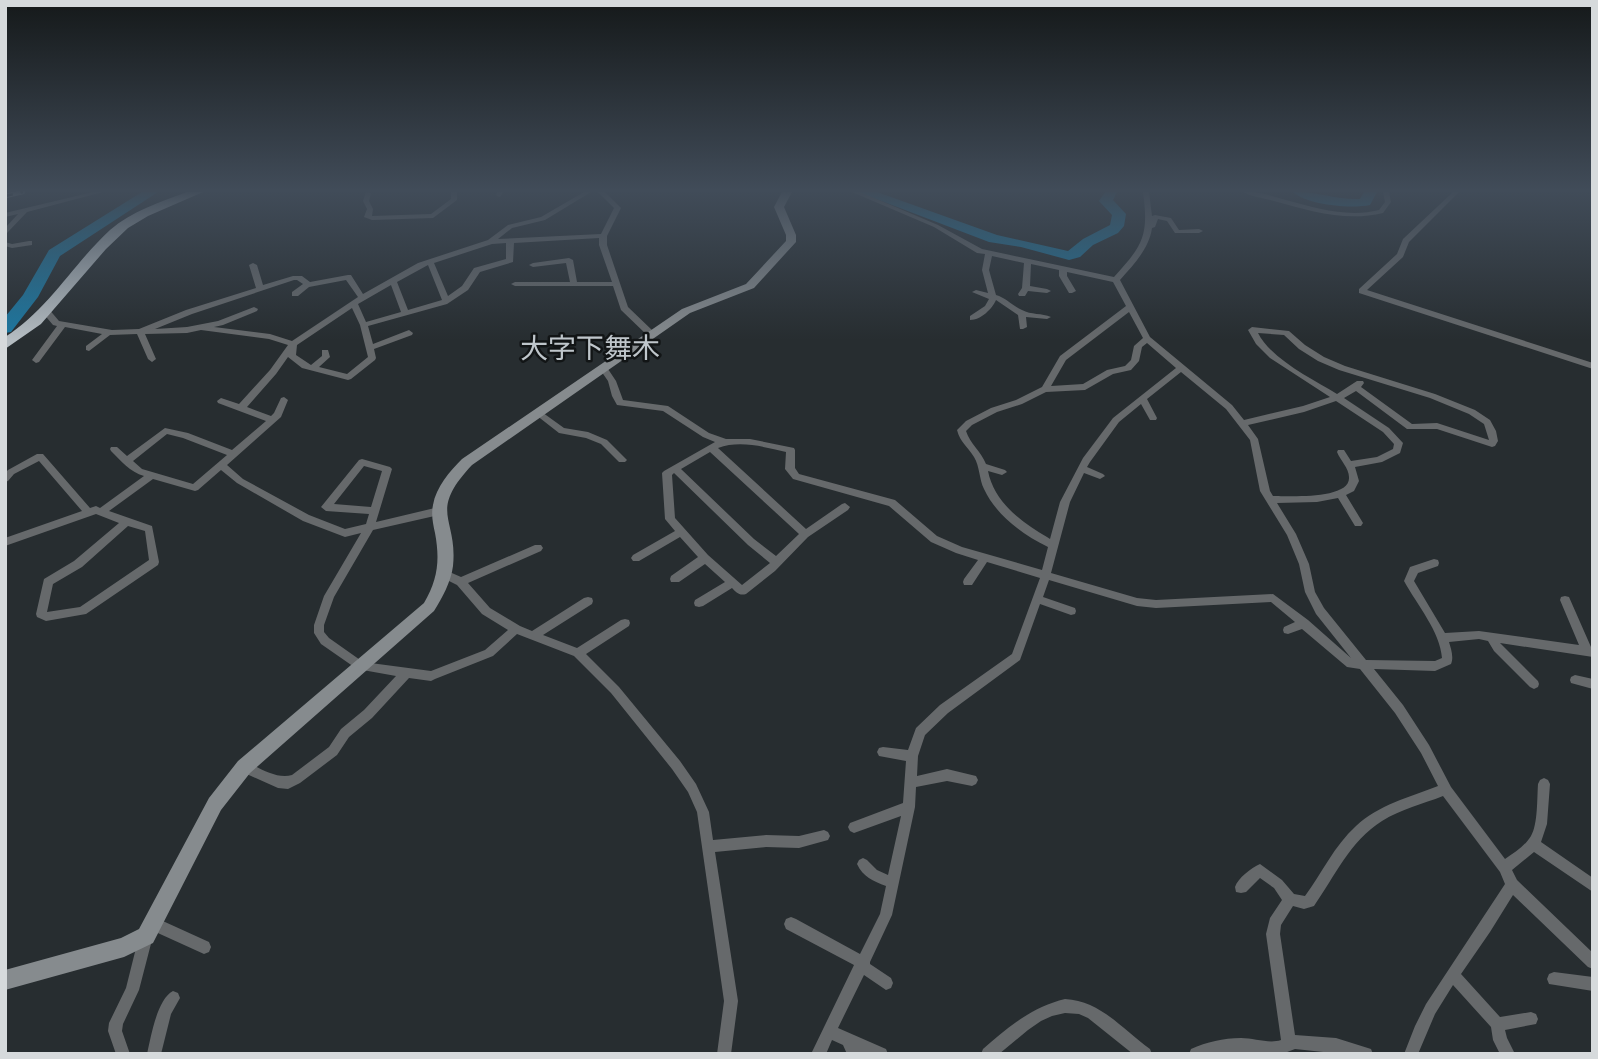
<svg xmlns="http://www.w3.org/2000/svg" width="1598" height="1059" font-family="Literata,'Noto Sans JP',serif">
	<rect width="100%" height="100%" fill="#272d30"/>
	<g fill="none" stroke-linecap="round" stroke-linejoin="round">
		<g fill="#1c77a0" fill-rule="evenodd">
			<polygon points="142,192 158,192 60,256 38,297 11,332 5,333 5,317 23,295 49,250"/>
			<polygon points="858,192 877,192 997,235 1068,251 1083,239 1110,225 1112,215 1099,201 1105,192 1117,192 1113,200 1126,214 1124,226 1118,233 1093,245 1080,257 1069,260 1021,247 989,242"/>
			<path d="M1293,192C1316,191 1337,200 1360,199L1364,192H1377L1370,205C1350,209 1308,205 1293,192Z"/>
		</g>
		<g fill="#66696b" fill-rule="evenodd">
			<polygon points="93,192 103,192 27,212 7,233 5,234 5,228 18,214 5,217 5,213"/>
			<polygon points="366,192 371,193 369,201 373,209 372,216 431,214 451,199 451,192 457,192 457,200 433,218 372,220 364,217 367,209 363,201"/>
			<polygon points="497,192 503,192 501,196 499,197 496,195"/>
			<path d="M584,192H591L545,220L512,228L498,239L601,234L614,208L598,192H605L621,208L607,236V245L628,307L653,331V335H647L621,310L613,286H515L511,284L515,282H570L566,263L533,267L529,265L533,263L569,258L573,260L577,282H612L599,245V238L514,243L513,262L480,272L468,290L447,304L368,326L373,344L409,330L413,333L412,335L374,349L376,358L375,360L351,379L348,380L302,368L288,357L276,374L247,407L271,416L274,413L281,398L284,397L288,400L281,417L227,465L243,479L309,515L345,529L366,524L369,514L326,511L321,507L359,460L362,459L390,467L392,469L376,522L439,507L442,508L444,511L439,515L373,530L334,597L324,625V632L329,638L363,662L431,671L485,650L508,630L482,614L457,585L441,577L440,574L441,571L445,570L461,577L535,545H541L543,548L541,551L468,583L490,608L520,626L532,631L584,598L588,597L592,598L593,601L592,604L543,635L577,648L621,620L625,619L629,620L630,623L629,626L586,654L619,687L680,761L696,784L709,812L713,840L766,835L799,836L824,830L828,832L830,836L828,840L799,848L766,847L715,852L738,1001L731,1054H717L724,1001L697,812L688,792L672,769L611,693L574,656L517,634L493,656L435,679L431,681L409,678L372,718L349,737L337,755L300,783L288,789L278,788L240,771L238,767L240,763L244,761C258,767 277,780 292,775L329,747L341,729L364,710L396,676L357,669L321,644L314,633V625L324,596L361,533L345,537L303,521L237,483L221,470L198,490L195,491L153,479L109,511L152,526L159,562L158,565L86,614L46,621L37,617L36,614L44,579L74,561L119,523L96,514L5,546V538L82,511L39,461L14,474L8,481L5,482V473L8,470L37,454H43L90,508L96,506L100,508L144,476C130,472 121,461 111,451L110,449L111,447H117L127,456L165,428L188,433L232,450L266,421L218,403L217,401L221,398L239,404L270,370L288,345L269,339L201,330L187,333L145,334L156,359L152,362L148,359L137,334L110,335L89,351L86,350V346L102,334L65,327L39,362L36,363L32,360L57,326L53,325L42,312V308H48L59,321L112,330L139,329L186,310L256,288L249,265L253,263L257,265L263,285L293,276H302L310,282L348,275H351L363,294L418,263L488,240L508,225L541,217ZM506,243V259L474,268L462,286L448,296L434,263L492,244ZM428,265L442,300L408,310L397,282ZM294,280H297L303,284L292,292V296H298L309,287L346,280L358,297L292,341L270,334L214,327L223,325L257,311L258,309L254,307L218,321L187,327L155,329L192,314ZM391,285L401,312L366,322L358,304ZM352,308L360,325L368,357L347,374L319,367L330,357L328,350H322V356L311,365L296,355L297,345ZM167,434L183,438L227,455L193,484L142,469L133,461ZM364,466L382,471L371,507L334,504ZM128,526L145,531L149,560L80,607L47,612L53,584L82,567Z"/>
			<path d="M852,192H860L938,225L982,249L1114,277C1143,245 1149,236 1143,192H1149L1152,216L1155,215L1171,218L1179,230L1199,229L1203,231L1199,233H1175L1167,221L1158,219L1155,227L1152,228C1149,249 1134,264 1120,280L1150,337L1232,405L1244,420L1303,406L1330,397L1270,358L1256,344L1248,330L1252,327L1289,331L1305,345L1324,357L1345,366L1435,394L1475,410L1490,420L1496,431L1498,441L1495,446L1492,447L1437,429H1407L1356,391L1344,398L1389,428L1403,443L1400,453L1382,462L1355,467L1359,481L1354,491L1346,495L1363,523L1361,526H1355L1338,498L1317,502L1277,503L1296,534L1309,564L1315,592L1324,608L1366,660L1435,661L1442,658C1440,631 1417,605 1404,581L1410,567L1434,559L1438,560L1439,563L1438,566L1418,573L1414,581L1445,633L1479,631L1579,645L1560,600L1561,597L1565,596L1569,597L1591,647H1593V657L1500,643L1538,681L1539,684L1538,687L1534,689L1530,687L1494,651L1488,641L1479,639L1449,642C1451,649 1454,657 1451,664L1435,671L1374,669L1403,705L1429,745L1451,787L1505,859C1514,853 1525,846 1531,836C1538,824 1537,798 1538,784L1540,780L1544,778L1548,780L1550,784L1547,824L1541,842L1593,878V892L1534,852L1512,870L1517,880L1593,953V969L1588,967L1513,895L1490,932L1461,974L1500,1017L1531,1012L1536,1014L1538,1019L1536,1024L1505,1030L1507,1038L1515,1054H1500L1493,1040L1491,1027L1453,985L1435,1014L1418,1054H1404L1415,1026L1426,1004L1505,884L1500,872L1443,796C1423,804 1401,809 1382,821C1350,841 1335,876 1314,906L1304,909L1293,906L1281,925L1280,934L1295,1035L1336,1038L1371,1049L1373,1054H1342L1295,1049L1282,1054L1242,1052L1189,1054L1191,1049C1207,1042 1223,1038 1241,1038C1254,1038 1269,1044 1281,1040L1266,934L1270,918L1282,900L1274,888L1260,878L1246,892L1241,893L1236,892L1235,887C1238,878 1251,868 1260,864L1282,880L1294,894L1305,896C1322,873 1334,846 1356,826C1378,805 1410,797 1438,786L1421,753L1395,713L1360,669L1347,667L1302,629L1288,634L1284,633L1283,630L1284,627L1295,622L1271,602L1156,608L1137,606L1049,580L1043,597L1075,608L1076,611L1075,614L1071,615L1040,604L1020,660L948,713L925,735L918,756L917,776L947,769L976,776L978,780L976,784L972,786L947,781L916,787L915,807L892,915L870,962V964L891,978L893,983L891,988L886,990L864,975L838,1028L886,1049L888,1054H847L843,1045L832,1040L826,1054H811L854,965L786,929L784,924L786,919L791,917L796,919L860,954L880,914L886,886C873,881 863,877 857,864L859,860L863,858L867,860L877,870L888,875L901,816L854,833L850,831L848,827L850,823L903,803L906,761L879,756L877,752L879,748L883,747L908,750L916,728L940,705L1012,654L1040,578L987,562L972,585H964L963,582L964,579L978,560L956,553L931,542L889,506L793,479L785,469L786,452C764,447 740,440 718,448L806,529L842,504L845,503L850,507L848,510L808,537L775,571L746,594C739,596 736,592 732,588L703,606L699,607L695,606L694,603L695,600L725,582L705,564L679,582H671L670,579L671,576L698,557L680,537L639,561H633L631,558L633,555L675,531L665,519L662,473L664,471L715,442L703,437L663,411L617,405L612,396L608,381L599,368L600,366H606L616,381L623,400L668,406L709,433L726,439H750L794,448L795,450V468L799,474L895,500L937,536L962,547L1042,570L1048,547C1023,535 996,515 984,489C979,479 980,467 974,457C968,447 960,442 957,430L966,421L991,408L1016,400L1042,387L1060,356L1126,306L1113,282L1067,272V276L1076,291L1072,293H1069L1059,276V270L1031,264L1030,286L1047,289L1051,291L1047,293L1028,291L1025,296H1019L1018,294L1022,288L1024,263L992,256L989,270L996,295C1006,298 1013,306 1022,310C1031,315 1042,313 1051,317L1047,319L1026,317L1027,327L1023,329H1020L1018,315L996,300C992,309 981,320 970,320V316L985,306L989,299L972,292L976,290L988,293L982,270L985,254L977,253L934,227ZM1129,312L1143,338L1134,346L1131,360L1125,366L1107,370L1083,384L1051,386L1066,360ZM1258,333L1284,335L1299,349L1318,361L1339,370L1430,398L1469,414L1484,424L1489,440L1437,423L1412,424L1361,387L1364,383L1363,381H1357L1337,394C1312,379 1271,359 1258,333ZM1147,343L1176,368L1113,418L1083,458L1060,502L1050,539L1047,537C1021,522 994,502 988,471L1002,475L1007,472L1005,470L986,464C981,451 970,444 966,431L972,425L997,412L1022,404L1046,392L1085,390L1113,374L1131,370L1139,361L1142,347ZM1181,372L1226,409L1250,440L1260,491L1287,535L1299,564L1305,592L1316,614L1351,658L1308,620L1273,594L1156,600L1137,598L1051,573L1070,502L1084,473L1100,479L1105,476L1103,474L1087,467L1090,462L1119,422L1141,404L1150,420H1156L1157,418L1147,399ZM1336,401L1383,432L1394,444L1393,449L1377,457L1351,461L1344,450H1338L1337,452C1340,460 1349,468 1349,477C1351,500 1288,496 1273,496L1270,491L1258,439L1248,425L1304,412ZM710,452L799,534L776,556L754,539L681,469ZM674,473L748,545L770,563L742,585L708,555L675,518L672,475Z"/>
			<path d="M1243,192C1257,191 1272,196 1286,200C1316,208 1348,218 1379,210L1385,202L1383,192H1389L1391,202L1383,213C1346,222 1310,211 1274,201C1264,198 1252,197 1243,192Z"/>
			<polygon points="1453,192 1459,192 1409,242 1403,257 1367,290 1593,363 1593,369 1359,293 1359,289 1397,254 1403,239"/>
			<polygon points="29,241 32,241 32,245 12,248 5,246 5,242 12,244"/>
			<polygon points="539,410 564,428 588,432 607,440 627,460 625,462 619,462 601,444 586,438 559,433 536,415 535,413 536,411"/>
			<polygon points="1575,675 1593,679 1593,689 1571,683 1570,680 1571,677"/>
			<polygon points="154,917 209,942 211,947 209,952 204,954 149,929 147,924 149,919"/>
			<polygon points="146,929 151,931 153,936 139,990 123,1024 122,1031 130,1054 116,1054 108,1031 109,1023 126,988 139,936 141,931"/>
			<polygon points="1554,972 1593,977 1593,991 1549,984 1547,979 1549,974"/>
			<path d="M173,991L178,993L180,998L171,1014L161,1054H147C151,1037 157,999 173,991Z"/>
			<path d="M1065,999C1101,1001 1122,1029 1150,1049L1152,1054H1133L1088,1018L1079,1014L1065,1013L1052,1016L1041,1021L1028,1030L999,1054H981L983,1049C1008,1027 1032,1007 1065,999Z"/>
		</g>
		<path fill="#868b8e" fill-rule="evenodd" d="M782,192H792L784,207L796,235V242L754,288L690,313L472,465C427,513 458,517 453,566C451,582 442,598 434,611L250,773L221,810L153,943L124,957L5,990V970L121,938L139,929L209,798L238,761L424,603C438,579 440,560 435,533C433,524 431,515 433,505C436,487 450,471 462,459L682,309L746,284L786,241V235L774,207Z"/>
		<path fill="#b5bdc2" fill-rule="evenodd" d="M187,192H203L148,216L128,228L106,249L41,324L5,349V337C48,310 73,264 110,230C132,211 160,202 187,192Z"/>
		<g stroke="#bcc0c3" stroke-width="4.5">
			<polyline id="rail" points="5,196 23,192"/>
		</g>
		<use href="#rail" stroke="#121516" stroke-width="2.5" stroke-dasharray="8" stroke-linecap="butt"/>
	</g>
	<linearGradient id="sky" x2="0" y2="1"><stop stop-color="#15191a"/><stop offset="0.56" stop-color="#414c59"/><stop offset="1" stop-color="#414c59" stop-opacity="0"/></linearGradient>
	<rect width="1598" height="340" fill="url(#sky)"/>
	<g text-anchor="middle" stroke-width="5" stroke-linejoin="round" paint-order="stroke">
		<g font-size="28" fill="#bfc6cb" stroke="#121516">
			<text x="590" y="358">大字下舞木</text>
		</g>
	</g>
	<rect width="1598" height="1059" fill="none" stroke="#d6dadc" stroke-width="14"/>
</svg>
